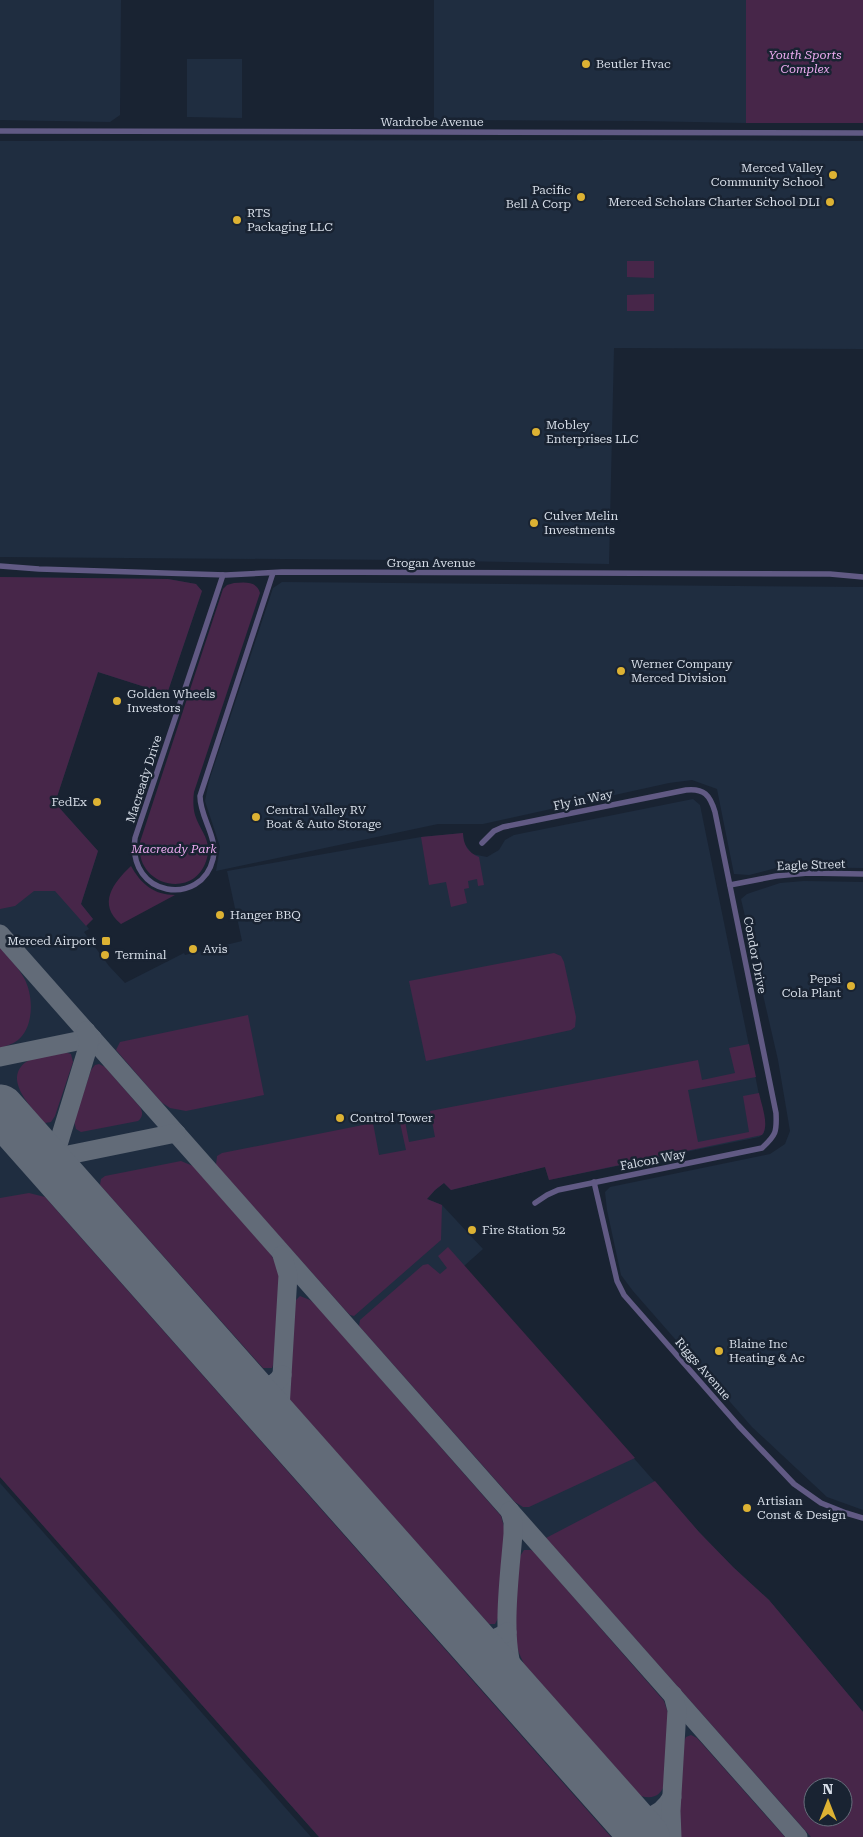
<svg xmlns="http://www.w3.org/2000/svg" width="863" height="1837" font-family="'Roboto Serif',serif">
	<rect width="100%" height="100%" fill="#192332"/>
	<g fill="#1f2d40" fill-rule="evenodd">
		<polygon points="0,0 121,0 120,115 110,122 0,120"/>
		<polygon points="434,0 746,0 746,123 640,121 442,120 434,119"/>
		<polygon points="187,59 242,59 242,118 187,117"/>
		<polygon points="619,140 863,141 863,349 614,348 609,564 408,560 0,557 0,141"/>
		<path d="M0,577L168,579L196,584L202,591L167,694L98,672L55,803L98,851L81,904L93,919L86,925L89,929L84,932L109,966L125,983L184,953L185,955L242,941L227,871L421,837L463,833L464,843L472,854L487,857L499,850L505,840L514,835L693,799L700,805L765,1124L764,1133L759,1137L549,1180L545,1167L451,1190L444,1183L435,1190L427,1199L442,1205L483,1249L464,1266L699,1532L733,1567L769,1600L863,1712V1837H319L0,1477ZM813,1787H843V1817H813Z"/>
		<polygon points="282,582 863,587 863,868 780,867 749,875 734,874 717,789 692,780 669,783 483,824 438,824 216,871 220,847 205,801 209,781 273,588"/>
		<polygon points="804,881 863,882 863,1510 827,1497 752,1427 633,1291 621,1275 607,1210 605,1192 610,1187 770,1154 785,1144 790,1131 778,1060 741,899 747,894 780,883"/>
		<polygon points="0,1483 311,1837 0,1837"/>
	</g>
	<g fill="#472649" fill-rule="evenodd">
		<rect x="746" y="0" width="117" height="123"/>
		<polygon points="627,261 654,261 654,278 627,277"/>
		<polygon points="654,294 654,311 627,311 627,295"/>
		<polygon points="0,577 168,579 196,584 202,591 167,694 98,672 55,803 98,851 81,904 93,919 86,926 55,891 34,891 15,906 0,909"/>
		<path d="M234,583C245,582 257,581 260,593L194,792C193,799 193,808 195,815C200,831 212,840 207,858C196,901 134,887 140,842L223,589L227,585Z"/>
		<path d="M463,833C463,844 468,853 479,857L484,885L478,886L477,879L468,881L469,888L464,889L467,903L451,907L446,882L429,885L421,837Z"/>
		<path d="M131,866C141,884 154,895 175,895L121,924C97,904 113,883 131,866Z"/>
		<path d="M0,948C9,958 18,967 24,978C34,996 34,1027 18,1040C13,1044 6,1046 0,1048Z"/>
		<polygon points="554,953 561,956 564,962 576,1017 575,1027 571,1030 426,1061 409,981"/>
		<polygon points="248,1015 264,1095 186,1111 170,1108 161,1102 116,1050 120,1042"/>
		<path d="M749,1044L756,1077L688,1090L698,1142L749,1132L743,1096L759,1093C761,1104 770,1125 762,1135L549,1180L545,1167L451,1190L444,1183L435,1190L427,1199L442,1205L441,1240L354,1316L350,1315L346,1311L216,1165L217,1156L222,1153L373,1123L379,1155L406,1150L399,1118L404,1116L409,1142L435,1137L430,1111L698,1060L702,1080L735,1073L729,1048Z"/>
		<path d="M64,1052L71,1054L73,1062L55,1116L51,1122L45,1123C31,1107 0,1077 29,1060C39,1055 53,1054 64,1052Z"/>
		<path d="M99,1064L105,1067L140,1107C143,1112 143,1117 138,1121L81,1132L76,1129L74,1121L91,1070L95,1065Z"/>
		<polygon points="181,1161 193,1166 270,1253 277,1265 280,1275 275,1359 272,1368 263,1368 100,1185 101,1179 105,1176"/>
		<polygon points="29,1193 45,1197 611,1837 319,1837 0,1477 0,1198"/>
		<polygon points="448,1247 635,1458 529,1507 523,1507 515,1502 359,1326 360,1320 423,1265 428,1264 440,1274 447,1268 438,1256"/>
		<polygon points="300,1296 310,1300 315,1304 501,1516 505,1530 499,1616 495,1624 489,1624 289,1399 294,1302"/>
		<path d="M655,1481L699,1532L733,1567L769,1600L863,1712V1837H811L546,1538ZM813,1787H843V1817H813Z"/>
		<path d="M524,1550H531L534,1552L664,1701L669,1716L665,1782C662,1795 653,1800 641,1796L524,1664L519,1653L514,1637L519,1558Z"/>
		<polygon points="691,1735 697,1738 785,1837 681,1837 678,1822 683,1744 686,1737"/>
	</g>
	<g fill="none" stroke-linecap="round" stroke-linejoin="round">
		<g stroke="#626b78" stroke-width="19">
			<polyline points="0,934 798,1837"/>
			<polyline points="0,1057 92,1038"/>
			<path d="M23,1135C37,1147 49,1155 68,1155L176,1133"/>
			<polyline points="72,1190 59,1169 57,1148 88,1047 89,1040 86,1031"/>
			<polyline points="282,1255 288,1275 280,1409 285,1427 293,1439"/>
			<path d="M235,1374C249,1386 270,1395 282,1375"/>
			<path d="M510,1511L513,1522V1534C510,1572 501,1635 513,1671C518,1686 525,1699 534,1712"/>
			<path d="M463,1632C479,1643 492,1643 507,1632"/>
			<path d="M617,1806C638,1822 658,1821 672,1797"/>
			<polyline points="672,1837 671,1811 677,1710 673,1695"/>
		</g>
		<polyline stroke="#626b78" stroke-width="49" points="0,1109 645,1837"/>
		<g stroke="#615a84" stroke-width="5.5">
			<polyline points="0,131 863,133"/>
			<polyline points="0,566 39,569 226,575 282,572 830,574 863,577"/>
			<path d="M223,575L135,838C127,898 202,907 213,859C218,836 200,818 200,796L273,573"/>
			<path d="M482,843L494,831L503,827L686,790C704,788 710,795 715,812L776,1113C777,1132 776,1135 762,1148L558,1190L547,1195L535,1203"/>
			<polyline points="730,885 776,876 808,873 863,874"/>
			<polyline points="594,1182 617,1281 624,1295 738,1425 794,1484 821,1503 846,1513 863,1518"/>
		</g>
	</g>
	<g fill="#ddb233" stroke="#192332" stroke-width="2">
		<circle cx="586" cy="64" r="5"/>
		<circle cx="833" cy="175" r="5"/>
		<circle cx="581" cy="197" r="5"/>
		<circle cx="830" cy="202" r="5"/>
		<circle cx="237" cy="220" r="5"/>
		<circle cx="536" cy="432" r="5"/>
		<circle cx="534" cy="523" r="5"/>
		<circle cx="621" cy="671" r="5"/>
		<circle cx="117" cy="701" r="5"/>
		<circle cx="97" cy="802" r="5"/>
		<circle cx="256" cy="817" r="5"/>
		<circle cx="220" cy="915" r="5"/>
		<rect x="101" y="936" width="10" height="10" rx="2.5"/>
		<circle cx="193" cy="949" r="5"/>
		<circle cx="105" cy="955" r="5"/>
		<circle cx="851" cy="986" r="5"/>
		<circle cx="340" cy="1118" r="5"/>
		<circle cx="472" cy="1230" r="5"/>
		<circle cx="719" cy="1351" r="5"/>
		<circle cx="747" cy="1508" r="5"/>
	</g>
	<g text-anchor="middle" stroke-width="5" stroke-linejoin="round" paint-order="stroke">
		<g font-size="12" font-style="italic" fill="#ebaaef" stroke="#192332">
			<text x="805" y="59">Youth Sports<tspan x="805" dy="14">Complex</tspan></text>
			<text x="174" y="853">Macready Park</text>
		</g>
		<g font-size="12" fill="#d6dde7" stroke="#192332" text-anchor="start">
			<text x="596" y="68">Beutler Hvac</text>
			<text x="823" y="172" text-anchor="end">Merced Valley<tspan x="823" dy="14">Community School</tspan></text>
			<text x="571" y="194" text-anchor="end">Pacific<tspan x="571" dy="14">Bell A Corp</tspan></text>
			<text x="820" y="206" text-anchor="end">Merced Scholars Charter School DLI</text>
			<text x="247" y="217">RTS<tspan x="247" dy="14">Packaging LLC</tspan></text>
			<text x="546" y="429">Mobley<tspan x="546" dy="14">Enterprises LLC</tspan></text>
			<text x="544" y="520">Culver Melin<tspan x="544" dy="14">Investments</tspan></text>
			<text x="631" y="668">Werner Company<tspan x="631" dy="14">Merced Division</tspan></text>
			<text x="127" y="698">Golden Wheels<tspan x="127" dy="14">Investors</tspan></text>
			<text x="87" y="806" text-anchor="end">FedEx</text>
			<text x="266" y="814">Central Valley RV<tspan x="266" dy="14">Boat &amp; Auto Storage</tspan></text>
			<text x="230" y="919">Hanger BBQ</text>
			<text x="96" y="945" text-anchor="end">Merced Airport</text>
			<text x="203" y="953">Avis</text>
			<text x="115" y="959">Terminal</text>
			<text x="841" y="983" text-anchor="end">Pepsi<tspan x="841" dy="14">Cola Plant</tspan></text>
			<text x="350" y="1122">Control Tower</text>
			<text x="482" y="1234">Fire Station 52</text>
			<text x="729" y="1348">Blaine Inc<tspan x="729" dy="14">Heating &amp; Ac</tspan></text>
			<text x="757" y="1505">Artisian<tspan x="757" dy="14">Const &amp; Design</tspan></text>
		</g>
		<g font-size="12" fill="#d6dde7" stroke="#192332">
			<text x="432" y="126">Wardrobe Avenue</text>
			<text x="431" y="567">Grogan Avenue</text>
			<text transform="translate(144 779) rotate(-72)" y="4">Macready Drive</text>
			<text transform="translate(583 800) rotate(-12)" y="4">Fly in Way</text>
			<text transform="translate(811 865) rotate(-2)" y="4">Eagle Street</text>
			<text transform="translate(755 955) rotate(79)" y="4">Condor Drive</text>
			<text transform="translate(653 1160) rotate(-11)" y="4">Falcon Way</text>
			<text transform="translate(703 1369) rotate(49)" y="4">Riggs Avenue</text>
		</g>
	</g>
	<g transform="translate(828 1802)"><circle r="24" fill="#192332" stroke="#656d7a"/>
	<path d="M0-4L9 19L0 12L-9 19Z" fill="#ddb233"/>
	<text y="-8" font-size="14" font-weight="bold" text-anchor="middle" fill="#d6dde7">N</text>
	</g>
</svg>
